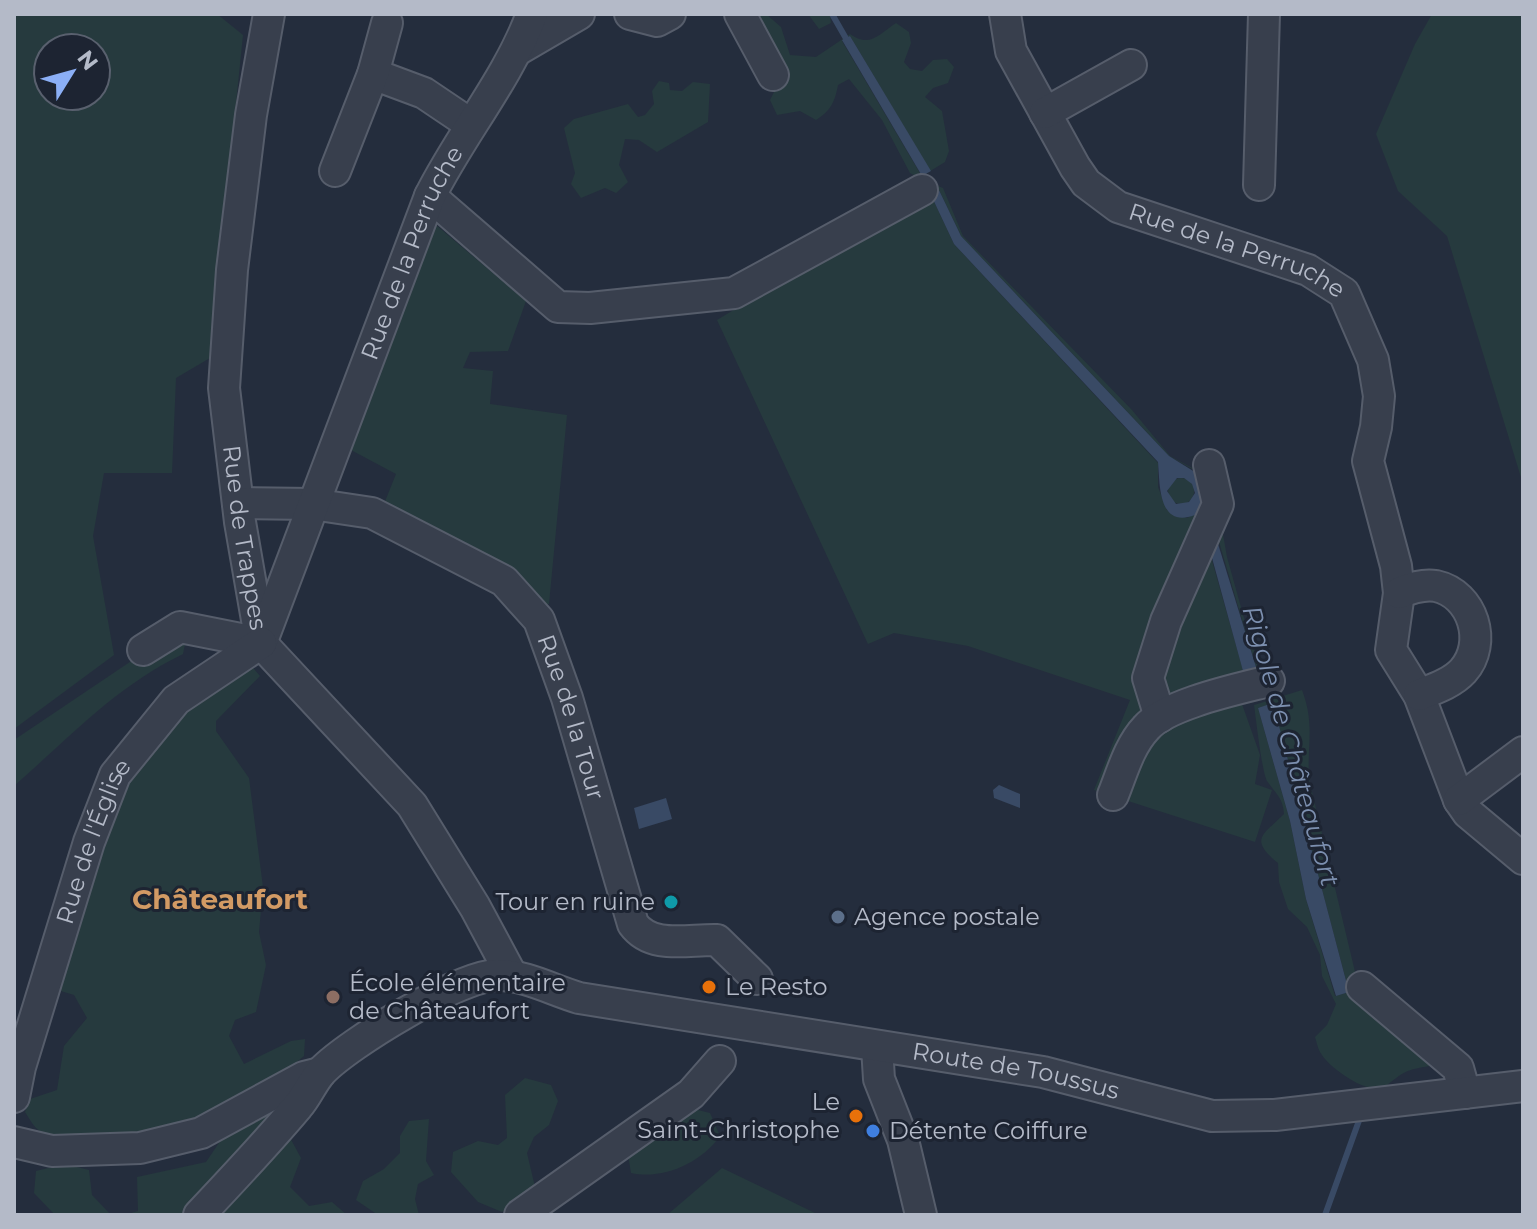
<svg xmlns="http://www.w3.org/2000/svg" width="1537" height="1229" font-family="Montserrat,sans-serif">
	<rect width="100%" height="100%" fill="#242d3d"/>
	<g fill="#263a3e" fill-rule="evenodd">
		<path d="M14,14H217L243,35L210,358L176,378L172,473H104L93,536L114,655L14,729ZM48,48H96V96H48Z"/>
		<path d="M749,14H766L781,27L790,55L816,57L850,34C870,48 878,35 896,23L909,32L911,43L904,62L910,69L922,71L933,60L947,59L954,67L948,83L933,88L925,97L942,111L949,151L945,162L919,178L910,173L882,120L849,79L838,85C835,101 831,111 816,120L800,111L777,115L770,100L778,84ZM850,36L930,171L921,175L842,41Z"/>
		<polygon points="808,14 830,14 831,23 819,29"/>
		<polygon points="1432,14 1523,14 1523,484 1447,236 1398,191 1376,134 1415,44"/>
		<polygon points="659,81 669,83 670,90 682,91 693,82 710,84 708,122 657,152 639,140 625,139 619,165 628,182 616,193 605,188 581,198 571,184 575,173 564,128 574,119 628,104 638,117 645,115 654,104 652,91"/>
		<path d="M938,186L943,188L963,236L1132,410L1170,456L1196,470L1221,523L1227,557L1244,618L1258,650L1260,668L1236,687L1260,755L1255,784L1272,790L1255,842L1094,790L1130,700L968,646L894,633L868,644L717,320ZM938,188L961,236L1169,456L1194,470L1199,511L1187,518L1167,510L1158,487V463L954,244L930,193ZM1219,542L1256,667L1243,670L1209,550Z"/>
		<polygon points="436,225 526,301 508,351 470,352 463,368 493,371 490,404 567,415 549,604 540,605 384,504 396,474 351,450"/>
		<circle cx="1181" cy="491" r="13"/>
		<path d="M179,636L185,644L183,654C115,687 69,738 14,786V740L167,637Z"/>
		<path d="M248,662L260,676L216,721V731L249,778L263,887L259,932L266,965L256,1012L235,1020L229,1036L244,1064L291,1041L305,1039L304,1056C279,1078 224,1114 193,1124C162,1134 68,1147 40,1131C34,1128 29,1118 25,1112L30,1099L57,1090L64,1046L87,1018L74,995L54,989L119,783L168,721Z"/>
		<path d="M1302,690C1315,724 1307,745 1309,779L1362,1001L1435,1065C1407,1070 1407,1069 1386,1086C1371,1098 1330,1068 1322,1055C1318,1050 1317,1043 1315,1037L1327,1025L1336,1004L1322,976L1320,955L1307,927L1288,909L1279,882L1278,863C1249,839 1262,836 1284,814C1283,797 1275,793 1267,781C1262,772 1256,719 1254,705ZM1273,704L1349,992L1335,996L1306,899L1290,821L1258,708Z"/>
		<polygon points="525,1078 551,1085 558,1101 549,1125 534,1137 527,1153 535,1187 526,1200 502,1212 478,1202 451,1172 453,1152 478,1141 498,1145 507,1138 505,1095"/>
		<path d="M686,1107L710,1113L720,1136C701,1163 663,1180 631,1173L628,1155Z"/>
		<polygon points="266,1109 276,1114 185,1215 124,1215 138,1211 137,1177 206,1162 227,1131"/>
		<polygon points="429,1119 426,1161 434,1175 418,1184 415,1199 419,1215 378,1215 356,1200 363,1181 384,1169 400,1153 400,1136 409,1121"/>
		<polygon points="288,1134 301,1158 290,1187 309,1206 332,1202 347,1215 209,1215 236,1187 260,1173"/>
		<polygon points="65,1164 89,1170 92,1195 111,1215 55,1215 34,1193 36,1171"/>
		<polygon points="722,1168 815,1213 667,1215"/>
	</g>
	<g fill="#394a65" fill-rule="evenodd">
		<polygon points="850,36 931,171 922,176 842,40"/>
		<path d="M938,188L961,236L1169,456L1198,474L1203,499L1195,515C1158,529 1160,485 1158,462L954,244L930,193ZM1177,478H1184L1192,484L1195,493L1189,502L1176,504L1167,491Z"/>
		<polygon points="1215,534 1256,667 1243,671 1209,547"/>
		<polygon points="1273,703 1349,992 1336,996 1306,899 1290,821 1258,708"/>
		<polygon points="999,785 1020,794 1020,808 994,798 993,790"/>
		<polygon points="666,798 672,819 639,829 634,808"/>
	</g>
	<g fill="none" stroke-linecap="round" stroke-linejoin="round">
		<g stroke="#394a65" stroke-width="6">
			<polyline points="832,14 848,42"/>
			<polyline points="1325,1215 1361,1115"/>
		</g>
		<g stroke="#565d6b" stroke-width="34">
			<g id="minor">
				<path id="s1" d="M269,14L251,115L232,270L224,388L240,522L261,643L412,805L475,907L512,976"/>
				<polyline points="630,14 657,21 670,14"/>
				<polyline points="740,14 773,75"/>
				<path id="s2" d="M1005,14L1011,51L1075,167L1086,183L1118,207L1308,270L1344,293L1373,360L1379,396L1376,427L1368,461L1396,566L1399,593L1391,650L1419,695L1459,800L1468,813L1523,859"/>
				<polyline points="519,49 579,14"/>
				<polyline points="373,74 424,93 470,124"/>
				<polyline points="1045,113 1131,65"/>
				<polyline points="335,171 373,74 387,23"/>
				<polyline points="1259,185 1264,14"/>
				<polyline points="430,196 558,307 590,308 734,293 922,190"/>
				<path id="s3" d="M238,503L312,504L372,513L504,581L539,620L567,698L633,924C652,950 688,939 717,940L757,979"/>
				<path d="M1399,593C1411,588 1423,584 1436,586C1473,594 1488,643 1463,671C1452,683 1434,689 1419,695"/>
				<path id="s4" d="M262,641L430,196C461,134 508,79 532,14"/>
				<polyline points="143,650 180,627 261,643"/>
				<polyline points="1160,717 1148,678 1166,621 1218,504 1209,465"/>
				<path d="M1113,795C1122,773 1129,746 1146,728C1166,704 1238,689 1269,681"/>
				<polyline points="1459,800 1523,752"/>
				<polyline points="1362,987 1458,1068 1465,1093"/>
				<polyline points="877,1047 879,1079 903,1140 921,1215"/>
				<path id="s5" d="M14,1097L20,1067L89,842L115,775L176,700L261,643"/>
				<polyline points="14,1142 52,1151 140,1148 201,1133 304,1077 320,1073"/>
				<path id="s6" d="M199,1215C233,1179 266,1144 298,1106C307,1096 312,1082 322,1071C349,1043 459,976 497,975C526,975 552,990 579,998L1043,1072L1212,1116L1275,1115L1523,1086"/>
				<polyline points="520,1215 691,1094 720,1061"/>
			</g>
		</g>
		<use href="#minor" stroke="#383f4d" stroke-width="30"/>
	</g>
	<circle fill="#0f9aa8" stroke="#1d2432" stroke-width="3" cx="671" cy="902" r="8"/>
	<circle fill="#5c6f8a" stroke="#1d2432" stroke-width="3" cx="838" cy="917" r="8"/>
	<g fill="#e8710a" stroke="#1d2432" stroke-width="3">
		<circle cx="709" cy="987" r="8"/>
		<circle cx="856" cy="1116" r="8"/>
	</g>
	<circle fill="#8d6e63" stroke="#1d2432" stroke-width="3" cx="333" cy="997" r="8"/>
	<circle fill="#3f7fe0" stroke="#1d2432" stroke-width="3" cx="873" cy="1131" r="8"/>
	<g text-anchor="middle" stroke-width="6" stroke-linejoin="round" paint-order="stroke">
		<g font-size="24" fill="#b4bac8" stroke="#1d2432">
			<text dy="8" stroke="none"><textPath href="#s4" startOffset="416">Rue de la Perruche</textPath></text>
			<text dy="8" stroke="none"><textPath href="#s2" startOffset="356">Rue de la Perruche</textPath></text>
			<text dy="8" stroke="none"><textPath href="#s1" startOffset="528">Rue de Trappes</textPath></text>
			<text dy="8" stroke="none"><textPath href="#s3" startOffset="438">Rue de la Tour</textPath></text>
			<text dy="8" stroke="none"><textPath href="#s5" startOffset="268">Rue de l'Église</textPath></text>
			<text dy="8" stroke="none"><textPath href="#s6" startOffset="920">Route de Toussus</textPath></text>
		</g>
		<g font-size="24" fill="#b4bac8" stroke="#1d2432" text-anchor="start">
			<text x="655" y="910" text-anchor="end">Tour en ruine</text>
			<text x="854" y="925">Agence postale</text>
			<text x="349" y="991">École élémentaire<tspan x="349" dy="28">de Châteaufort</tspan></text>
			<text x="725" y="995">Le Resto</text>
			<text x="840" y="1110" text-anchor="end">Le<tspan x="840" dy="28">Saint-Christophe</tspan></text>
			<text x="889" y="1139">Détente Coiffure</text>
		</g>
		<g font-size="26" font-style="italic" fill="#7c8faf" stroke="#1d2432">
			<text transform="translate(1291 746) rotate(74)" y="9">Rigole de Châteaufort</text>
		</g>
		<g font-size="28" font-weight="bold" fill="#d29a64" stroke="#1d2432">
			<text x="220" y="909">Châteaufort</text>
		</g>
	</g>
	<rect width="1537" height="1229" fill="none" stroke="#b4bac8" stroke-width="32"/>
	<g transform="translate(72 72) rotate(53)"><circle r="38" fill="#1d2432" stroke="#59606e" stroke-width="2"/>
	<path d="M0-6L14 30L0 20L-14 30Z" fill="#8baff6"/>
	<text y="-12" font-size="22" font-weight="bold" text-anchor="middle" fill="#b4bac8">N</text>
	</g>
</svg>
